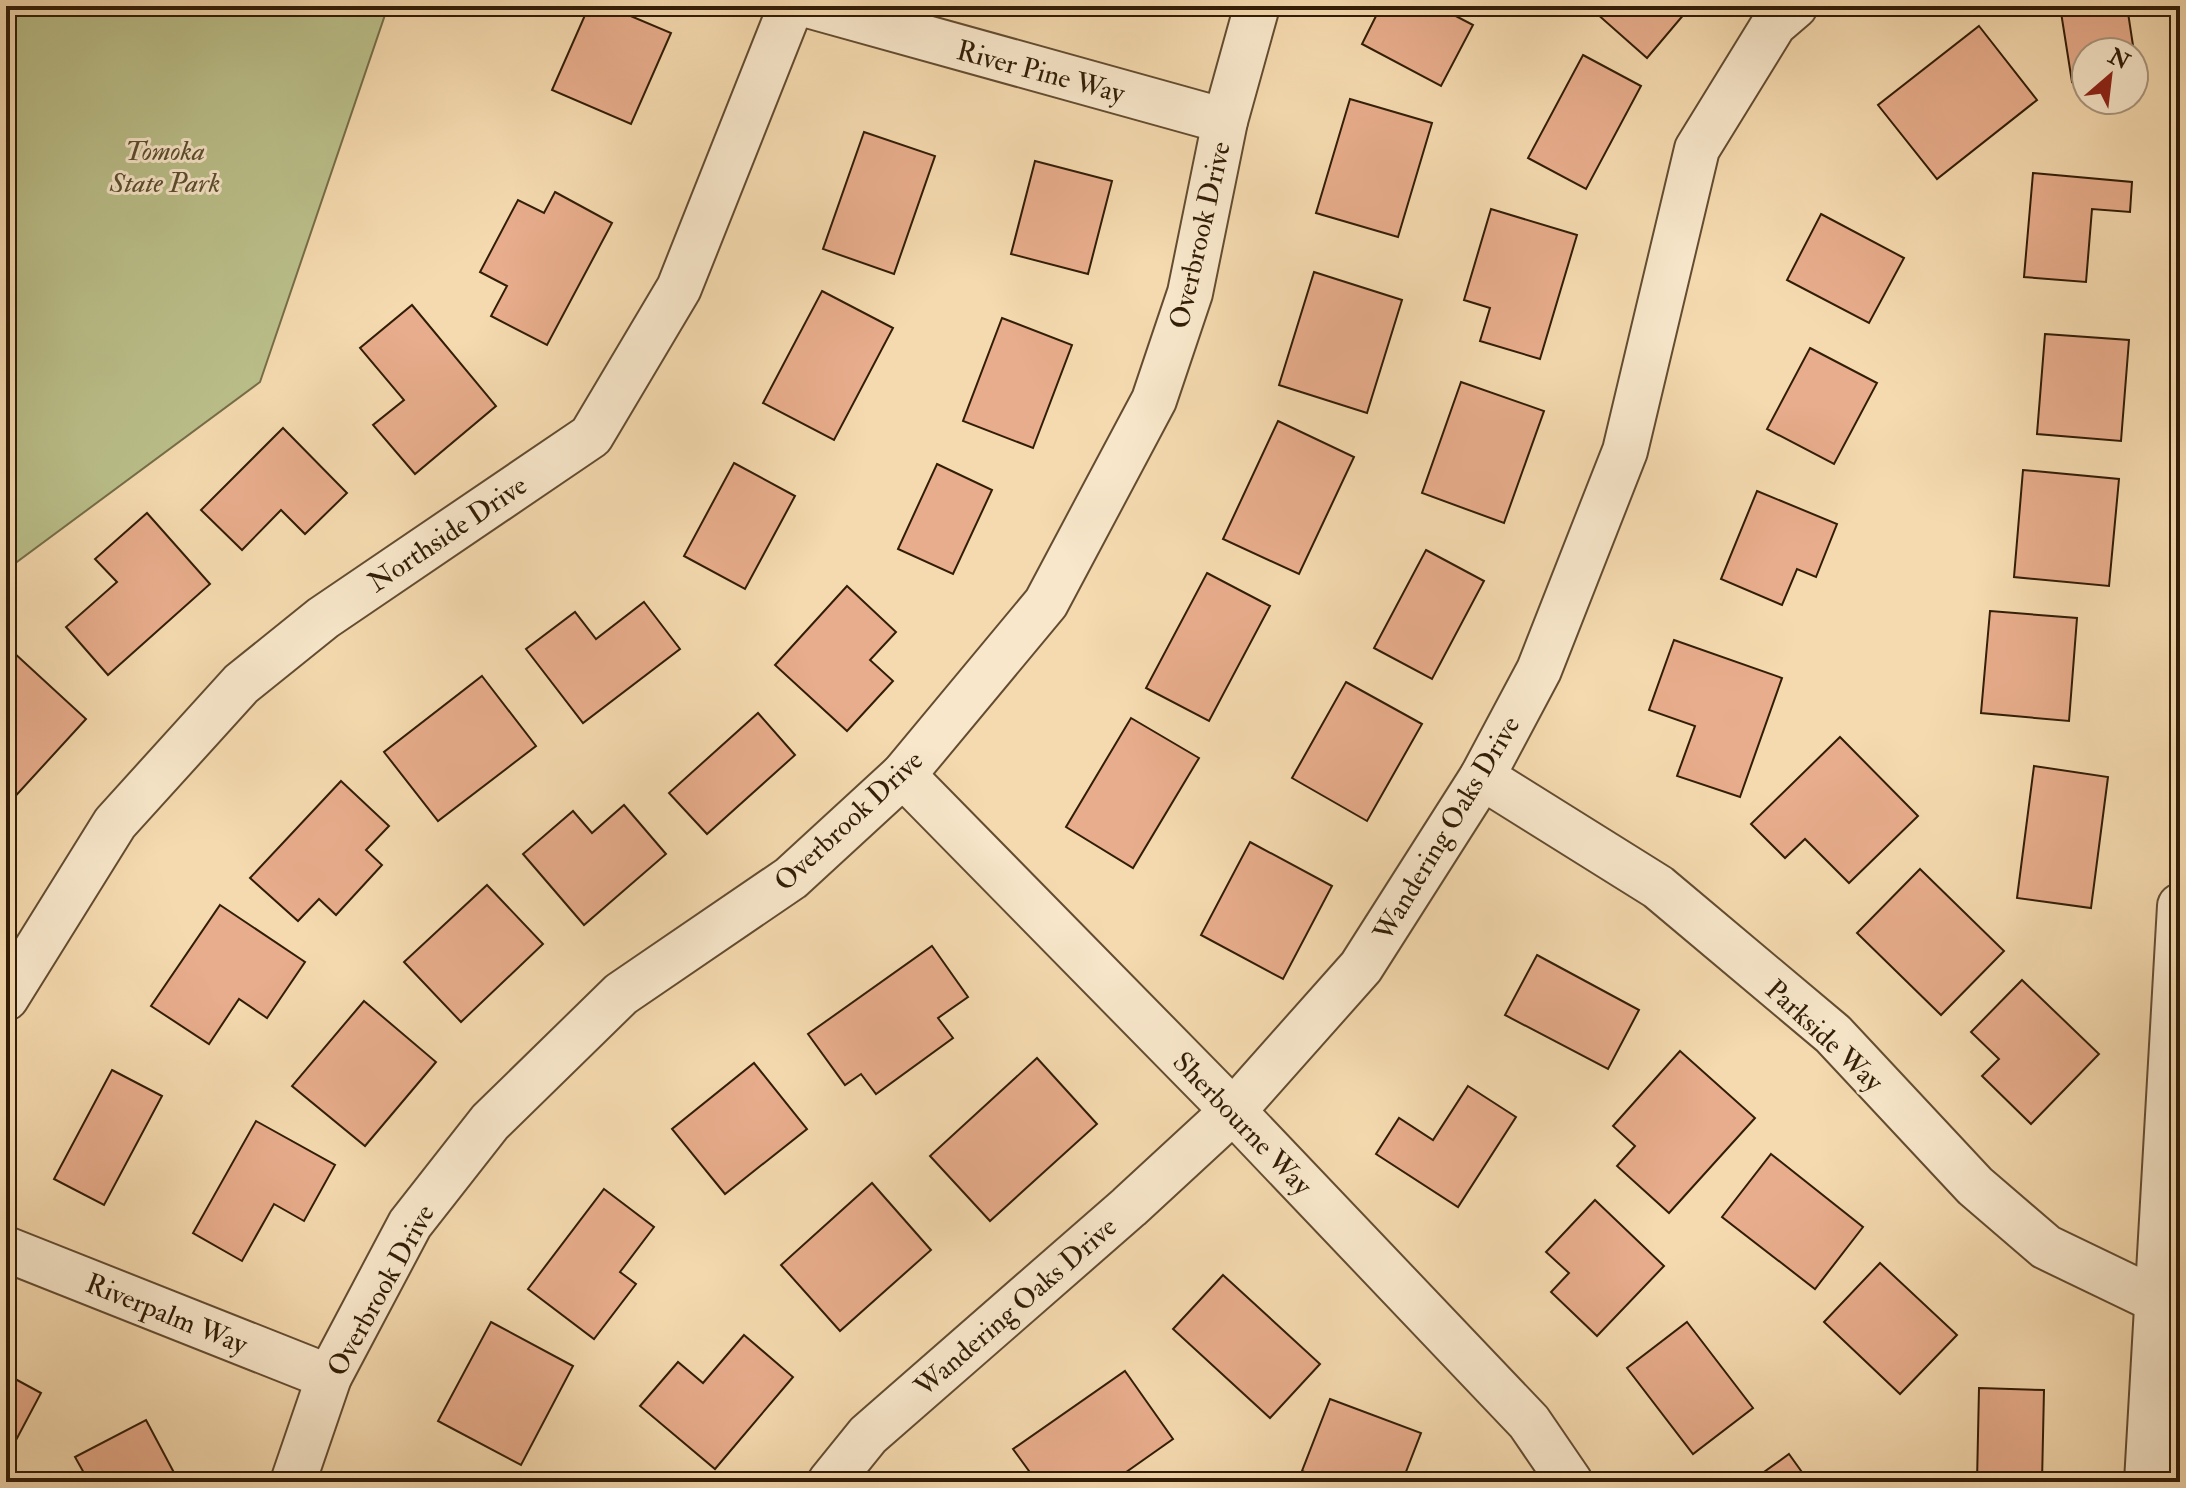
<svg xmlns="http://www.w3.org/2000/svg" width="2186" height="1488" font-family="'IM FELL Double Pica',serif">
	<rect width="100%" height="100%" fill="#f5daaf"/>
	<filter id="stains"><feTurbulence type="fractalNoise" baseFrequency=".0025" numOctaves="4"/><feColorMatrix values="0 0 0 0 .2 0 0 0 0 .09 0 0 0 0 .02 0 0 0 .5 -.17"/></filter>
	<radialGradient id="worn" r=".72"><stop offset=".6" stop-color="#630" stop-opacity="0"/><stop offset="1" stop-color="#630" stop-opacity=".3"/></radialGradient>
	<polygon fill="#bbc08b" stroke="#766e49" stroke-width="2" points="6,6 388,6 260,382 6,570"/>
	<g fill="#e8ad8c" stroke="#321d07" stroke-width="2">
		<polygon points="589,6 607,6 671,33 631,124 552,90"/>
		<polygon points="1381,6 1450,6 1448,12 1473,25 1441,86 1362,44"/>
		<polygon points="1602,6 1691,6 1647,58 1596,13"/>
		<polygon points="2060,6 2127,6 2134,52 2086,52 2086,79 2072,82"/>
		<polygon points="1979,26 2037,100 1937,179 1878,105"/>
		<polygon points="1583,55 1641,86 1586,189 1528,158"/>
		<polygon points="1350,99 1432,123 1398,237 1316,213"/>
		<polygon points="864,132 935,156 894,274 823,249"/>
		<polygon points="1035,161 1112,181 1088,274 1011,254"/>
		<polygon points="2033,173 2132,182 2130,212 2092,209 2086,282 2024,277"/>
		<polygon points="555,192 612,223 547,345 491,316 507,286 480,272 518,200 544,213"/>
		<polygon points="1491,209 1577,235 1540,359 1480,341 1490,308 1464,300"/>
		<polygon points="1821,214 1904,258 1869,323 1787,280"/>
		<polygon points="1314,272 1402,300 1367,413 1279,385"/>
		<polygon points="822,291 893,328 834,440 763,403"/>
		<polygon points="412,305 496,406 415,474 373,425 404,400 360,348"/>
		<polygon points="1002,318 1072,345 1033,448 963,421"/>
		<polygon points="2045,334 2129,340 2121,441 2037,434"/>
		<polygon points="1810,348 1877,383 1834,464 1767,429"/>
		<polygon points="1461,382 1544,411 1504,523 1422,493"/>
		<polygon points="1278,421 1354,457 1299,574 1223,539"/>
		<polygon points="283,428 347,493 305,534 281,510 242,550 201,510"/>
		<polygon points="734,463 795,496 745,589 684,556"/>
		<polygon points="937,464 992,490 953,574 898,549"/>
		<polygon points="2023,470 2119,479 2109,586 2014,577"/>
		<polygon points="1757,491 1837,524 1816,577 1797,569 1782,605 1721,579"/>
		<polygon points="147,513 210,584 108,675 66,627 117,582 95,559"/>
		<polygon points="1426,550 1484,581 1432,679 1374,648"/>
		<polygon points="1207,573 1270,606 1209,721 1146,688"/>
		<polygon points="847,586 896,632 870,660 893,681 847,731 775,665"/>
		<polygon points="644,602 680,649 583,723 526,649 575,612 596,639"/>
		<polygon points="1990,611 2077,618 2069,721 1981,713"/>
		<polygon points="1674,640 1782,678 1740,797 1677,776 1695,726 1649,710"/>
		<polygon points="12,651 86,719 10,802 6,798 6,657"/>
		<polygon points="482,676 536,746 438,821 384,752"/>
		<polygon points="1346,682 1422,724 1367,821 1292,778"/>
		<polygon points="758,713 795,755 707,834 669,793"/>
		<polygon points="1131,718 1199,758 1133,868 1066,827"/>
		<polygon points="1840,737 1918,816 1849,883 1805,839 1785,858 1751,824"/>
		<polygon points="2034,766 2108,777 2091,908 2017,898"/>
		<polygon points="341,781 389,826 366,850 382,865 336,915 319,899 298,921 250,878"/>
		<polygon points="624,805 666,854 584,925 523,854 573,811 592,833"/>
		<polygon points="1250,842 1332,886 1283,979 1201,935"/>
		<polygon points="1920,869 2004,951 1941,1015 1857,933"/>
		<polygon points="487,885 543,944 461,1022 404,962"/>
		<polygon points="220,905 305,962 267,1018 239,999 209,1044 151,1006"/>
		<polygon points="932,946 968,997 938,1018 953,1038 876,1094 861,1074 845,1085 808,1034"/>
		<polygon points="1537,955 1639,1010 1608,1069 1505,1015"/>
		<polygon points="2022,980 2099,1054 2031,1124 1982,1076 1999,1059 1971,1032"/>
		<polygon points="364,1001 436,1062 365,1146 292,1086"/>
		<polygon points="1680,1051 1755,1118 1669,1213 1617,1166 1635,1146 1613,1126"/>
		<polygon points="1037,1058 1097,1124 990,1221 930,1156"/>
		<polygon points="754,1063 807,1129 725,1194 672,1129"/>
		<polygon points="112,1070 162,1096 104,1205 54,1179"/>
		<polygon points="1468,1086 1516,1117 1458,1207 1376,1154 1399,1118 1433,1140"/>
		<polygon points="256,1121 335,1165 304,1221 274,1204 242,1261 193,1233"/>
		<polygon points="1771,1154 1863,1227 1815,1289 1722,1217"/>
		<polygon points="872,1183 931,1250 840,1331 781,1265"/>
		<polygon points="604,1189 654,1227 620,1272 636,1284 594,1339 528,1289"/>
		<polygon points="1595,1200 1664,1266 1597,1336 1551,1292 1569,1273 1546,1252"/>
		<polygon points="1880,1263 1957,1335 1900,1394 1824,1322"/>
		<polygon points="1223,1275 1320,1364 1270,1418 1173,1329"/>
		<polygon points="491,1322 573,1366 521,1465 438,1421"/>
		<polygon points="1687,1322 1753,1408 1693,1454 1627,1368"/>
		<polygon points="744,1335 793,1377 715,1469 640,1406 678,1362 703,1383"/>
		<polygon points="1125,1371 1173,1439 1112,1482 1037,1482 1013,1449"/>
		<polygon points="6,1374 41,1393 6,1459"/>
		<polygon points="1979,1388 2044,1390 2042,1482 1977,1482"/>
		<polygon points="1330,1399 1421,1433 1402,1482 1330,1482 1302,1471"/>
		<polygon points="146,1420 179,1482 89,1482 75,1457"/>
		<polygon points="1789,1454 1809,1482 1750,1482"/>
		<polygon points="605,1474 624,1482 602,1482"/>
	</g>
	<g fill="none" stroke-linecap="round" stroke-linejoin="round">
		<g stroke="#634c31" stroke-width="48">
			<g id="street">
				<polyline points="811,6 1225,121"/>
				<polyline points="903,775 1233,1111 1529,1422 1570,1482"/>
				<polyline points="1482,777 1658,887 1833,1034 1975,1186 2046,1247 2158,1301"/>
				<polyline points="6,998 115,823 241,684 323,618 591,436 679,288 791,6"/>
				<polyline points="6,1249 329,1377"/>
				<polyline points="293,1482 329,1377 410,1224 490,1122 621,994 791,878 903,775 1046,603 1154,400 1190,293 1225,121 1257,6"/>
				<polyline points="830,1482 868,1435 1129,1207 1233,1111 1361,967 1482,777 1539,670 1625,451 1697,149 1774,24 1795,6"/>
				<polyline points="2147,1482 2180,906"/>
			</g>
		</g>
		<use href="#street" stroke="#f8e7cb" stroke-width="44"/>
	</g>
	<g text-anchor="middle" stroke-width="6" stroke-linejoin="round" paint-order="stroke">
		<g font-size="28" fill="#321d07" stroke="#f8e7cb">
			<text transform="translate(1041 71) rotate(15)" y="10">River Pine Way</text>
			<text transform="translate(1199 235) rotate(-77)" y="10">Overbrook Drive</text>
			<text transform="translate(447 533) rotate(-34)" y="10">Northside Drive</text>
			<text transform="translate(848 820) rotate(-43)" y="10">Overbrook Drive</text>
			<text transform="translate(1446 828) rotate(-59)" y="10">Wandering Oaks Drive</text>
			<text transform="translate(1825 1035) rotate(43)" y="10">Parkside Way</text>
			<text transform="translate(1243 1123) rotate(46)" y="10">Sherbourne Way</text>
			<text transform="translate(380 1290) rotate(-61)" y="10">Overbrook Drive</text>
			<text transform="translate(1015 1306) rotate(-41)" y="10">Wandering Oaks Drive</text>
			<text transform="translate(167 1313) rotate(22)" y="10">Riverpalm Way</text>
		</g>
		<g font-size="28" font-style="italic" fill="#5b4e2f" stroke="#f8e7cb">
			<text x="165" y="160">Tomoka<tspan x="165" dy="32">State Park</tspan></text>
		</g>
	</g>
	<rect width="2186" height="1488" fill="none" stroke="#f5daaf" stroke-width="32"/>
	<rect x="8" y="8" width="2170" height="1472" fill="none" stroke="#321d07" stroke-width="4"/>
	<rect x="16" y="16" width="2154" height="1456" fill="none" stroke="#321d07" stroke-width="2"/>
	<g transform="translate(2110 76) rotate(28)"><circle r="38" fill="#f8e7cb" stroke="#a9967d" stroke-width="2"/>
	<path d="M0-6L14 30L0 20L-14 30Z" fill="#8f2418"/>
	<text y="-12" font-size="22" font-weight="bold" text-anchor="middle" fill="#321d07">N</text>
	</g>
	<rect width="100%" height="100%" filter="url(#stains)"/>
	<rect width="100%" height="100%" fill="url(#worn)"/>
</svg>
